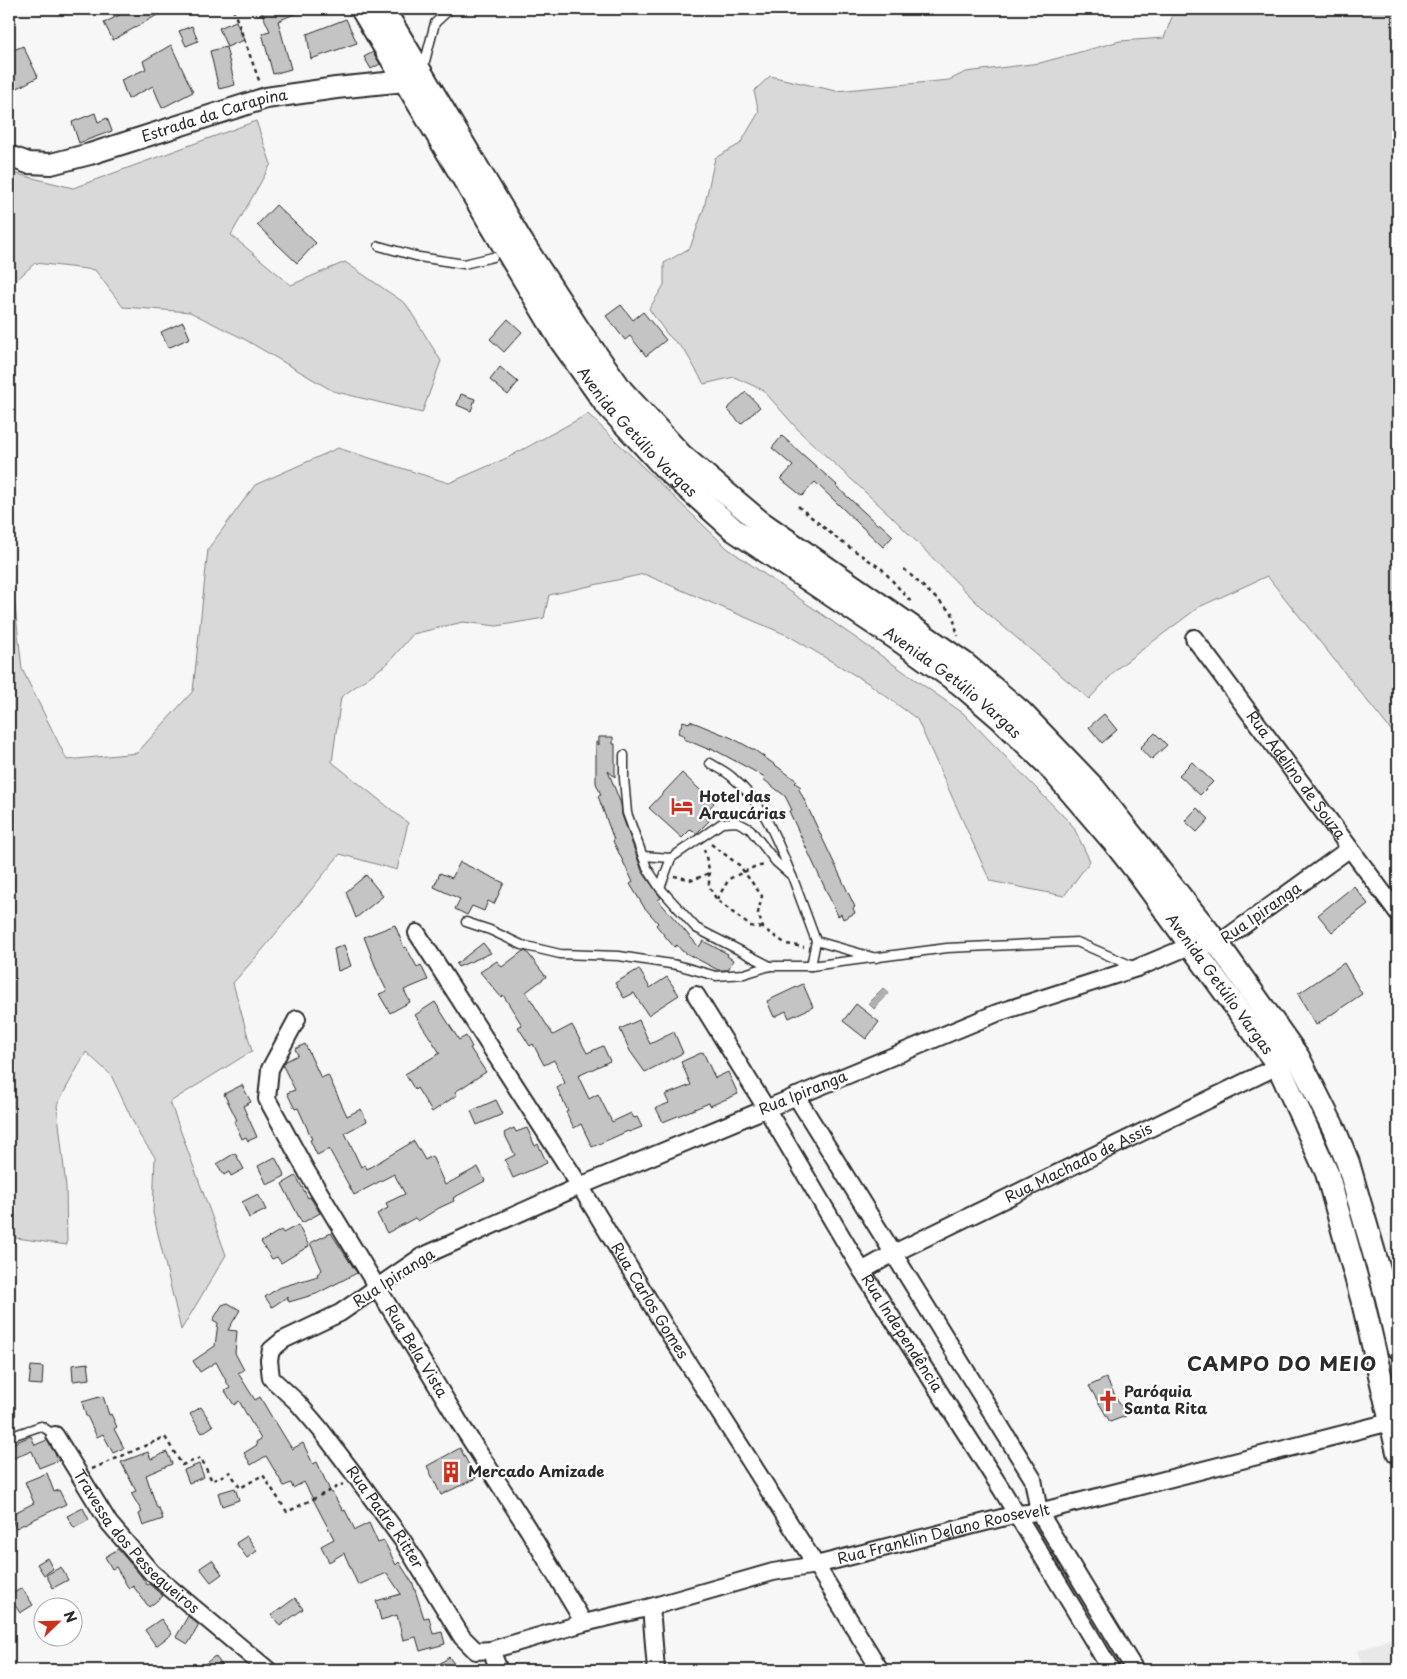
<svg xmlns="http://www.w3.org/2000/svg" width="1407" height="1679" font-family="'Playpen Sans',sans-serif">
	<rect width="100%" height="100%" fill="#f7f7f7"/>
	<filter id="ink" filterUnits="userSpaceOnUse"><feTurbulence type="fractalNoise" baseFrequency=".02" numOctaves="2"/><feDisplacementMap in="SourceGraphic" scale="10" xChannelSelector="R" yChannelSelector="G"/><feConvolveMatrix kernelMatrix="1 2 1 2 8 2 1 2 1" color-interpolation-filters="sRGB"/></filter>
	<g filter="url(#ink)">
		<polygon fill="#e8e8e8" points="1398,1636 1398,1670 1364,1670 1357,1651"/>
		<g fill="#d9d9d9" stroke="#828282">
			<polygon points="1175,9 1398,9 1398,739 1267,576 1199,607 1119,667 1089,699 986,612 889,514 801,433 763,390 734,377 704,384 685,351 667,334 649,309 664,285 664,263 690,248 704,208 715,158 740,144 759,112 754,91 770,76 836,91 949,80 966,72 1040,63 1120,41 1164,38"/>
			<polygon points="256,121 271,164 231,235 291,285 345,262 406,304 441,361 422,413 333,391 244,339 190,312 123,307 95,270 35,263 9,287 9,172 73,188"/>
			<polygon points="588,414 727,548 963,713 1073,826 1090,861 1064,896 990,881 917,719 868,683 789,636 644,574 549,595 544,618 497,626 463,622 413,634 388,663 341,697 332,762 408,823 397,870 340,854 264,948 233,983 252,1051 170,1102 226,1255 181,1330 153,1213 155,1157 140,1136 111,1075 86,1052 57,1105 66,1187 67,1245 9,1237 9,552 22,669 67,760 137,753 193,691 208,549 255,485 338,448 449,483 509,457"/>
		</g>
		<polygon fill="#b0b0b0" stroke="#7b7b7b" points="883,988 889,993 874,1009 868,1003"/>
		<g fill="#c4c4c4" stroke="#2b2b2b">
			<polygon points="131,9 168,9 113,40 104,23"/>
			<polygon points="260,9 306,9 278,21 291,69 273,74 262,33 270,31"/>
			<polygon points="346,19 357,43 311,59 307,34"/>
			<polygon points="236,21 244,40 227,47 219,28"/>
			<polygon points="192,26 198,41 186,46 179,31"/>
			<polygon points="171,45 193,92 162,108 153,86 128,99 121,80 146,69 143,61"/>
			<polygon points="23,46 38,77 14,90 9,74 9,52"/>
			<polygon points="226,47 235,85 219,89 210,51"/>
			<polygon points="373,52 380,64 371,69 364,57"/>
			<polygon points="95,113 98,122 107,118 112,131 79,143 72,122"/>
			<polygon points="276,205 316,243 297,263 257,225"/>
			<polygon points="621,305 633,320 643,312 666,340 646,356 630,336 625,340 606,316"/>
			<polygon points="508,319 522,332 504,352 490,339"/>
			<polygon points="183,322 190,338 168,348 161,332"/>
			<polygon points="500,367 518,382 508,395 490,380"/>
			<polygon points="746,392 760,407 741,424 727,409"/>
			<polygon points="461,394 475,399 471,411 457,405"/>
			<polygon points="782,436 837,485 836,486 878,525 879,523 893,536 883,547 815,482 802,496 781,479 793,466 772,448"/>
			<polygon points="1104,714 1117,730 1102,743 1089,727"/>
			<polygon points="683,721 689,723 690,721 732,738 756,751 797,781 795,783 801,787 799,789 855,907 853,908 855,913 843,919 841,914 838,916 789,811 792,810 785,796 763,779 765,777 711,748 710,750 684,739 685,736 678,733"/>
			<polygon points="1155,733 1167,745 1151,760 1140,748"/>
			<polygon points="599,737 613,737 613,744 615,744 615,777 608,771 621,804 622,815 642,871 661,898 658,900 699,947 703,941 728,954 727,956 733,960 728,970 718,970 682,951 677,945 674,947 656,925 658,923 644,907 630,884 633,882 613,841 614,840 598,796 601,795 596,783 596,742 597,742 599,745"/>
			<polygon points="1192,762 1213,782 1200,795 1179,775"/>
			<polygon points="682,773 714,803 703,815 709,821 696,834 691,829 682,838 649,808"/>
			<polygon points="1197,808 1209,819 1197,832 1185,821"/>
			<polygon points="460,862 504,883 494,904 488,901 484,911 472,906 467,915 455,909 460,899 434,887 440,873 452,878"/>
			<polygon points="366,875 383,896 356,918 346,892"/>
			<polygon points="1354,886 1368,904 1332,932 1318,915"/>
			<polygon points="395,925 404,948 406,947 417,967 421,965 428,980 404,990 410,1002 390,1013 379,994 387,991 378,973 364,937"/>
			<polygon points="483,943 491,953 458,967 456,964"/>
			<polygon points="344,945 351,966 338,971 334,949"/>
			<polygon points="523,951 527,952 546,977 526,992 553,1035 572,1025 587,1053 603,1046 610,1061 578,1076 589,1099 598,1094 612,1122 631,1113 634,1118 637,1117 642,1127 629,1132 628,1131 592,1147 581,1124 574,1128 566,1112 568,1111 557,1088 565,1083 554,1060 544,1065 533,1044 530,1046 518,1027 522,1025 503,995 501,997 480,972 497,961 502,967"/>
			<polygon points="1344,963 1362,994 1316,1025 1298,994"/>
			<polygon points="639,969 650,988 667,977 679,995 648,1015 634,993 624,998 615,983"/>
			<polygon points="803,984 813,1007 789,1018 786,1011 774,1017 767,1001"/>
			<polygon points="435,1002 459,1040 466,1036 472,1047 470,1048 486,1072 455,1092 457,1095 432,1112 417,1088 415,1090 405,1074 440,1053 415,1015"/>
			<polygon points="856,1004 879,1022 866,1039 843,1021"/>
			<polygon points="639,1020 650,1044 674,1032 683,1053 645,1072 630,1051 620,1029"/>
			<polygon points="305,1044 321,1078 328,1075 347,1116 361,1109 367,1121 345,1133 361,1167 365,1165 367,1169 414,1141 425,1160 432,1156 445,1185 478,1167 485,1181 453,1198 454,1201 439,1208 418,1221 415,1218 387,1233 377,1214 388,1208 386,1203 405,1194 394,1174 354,1195 329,1149 317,1155 310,1140 312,1139 298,1108 295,1109 287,1093 295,1090 283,1066 286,1061 298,1055 295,1049"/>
			<polygon points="703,1052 715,1078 728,1072 738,1094 710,1106 709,1103 663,1122 656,1108 669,1103 665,1095 691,1085 681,1062"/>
			<polygon points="242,1085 251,1102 243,1106 257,1137 248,1141 246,1137 242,1139 234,1121 237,1120 224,1094"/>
			<polygon points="496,1100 503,1114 477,1125 471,1111"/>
			<polygon points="514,1128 516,1132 527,1128 535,1146 538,1144 547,1163 513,1178 505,1160 515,1155 504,1133"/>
			<polygon points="235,1153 244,1169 231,1176 229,1172 224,1175 217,1164"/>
			<polygon points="275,1157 285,1176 267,1185 258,1166"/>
			<polygon points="296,1176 308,1198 310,1197 320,1213 302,1223 282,1184"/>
			<polygon points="258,1194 266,1210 249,1218 242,1202"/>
			<polygon points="298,1225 309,1246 281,1263 277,1257 272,1259 261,1242 281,1230 283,1233"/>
			<polygon points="331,1233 357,1273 316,1294 289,1302 287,1297 272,1307 265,1297 278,1288 318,1276 317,1274 322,1270 310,1243"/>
			<polygon points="228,1303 240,1310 228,1330 237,1331 235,1353 244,1370 238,1373 255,1400 260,1397 274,1421 275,1421 292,1449 303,1443 313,1464 317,1462 331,1493 332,1492 343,1511 345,1510 355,1530 369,1523 378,1543 384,1541 396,1565 399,1562 413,1584 424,1618 429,1617 433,1634 442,1632 445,1644 420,1651 416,1637 403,1640 397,1615 381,1620 376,1601 401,1594 387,1573 358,1585 344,1553 329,1562 321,1546 334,1539 304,1482 293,1488 291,1483 284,1486 266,1456 251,1465 244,1453 257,1445 256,1442 261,1439 248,1417 239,1401 234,1405 225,1391 230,1388 216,1362 200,1372 193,1361 215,1346 218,1323 213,1320 222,1305"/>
			<polygon points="88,1363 90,1379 73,1381 72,1365"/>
			<polygon points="31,1366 43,1367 42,1385 29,1384"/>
			<polygon points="1106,1378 1126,1416 1110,1422 1089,1386"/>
			<polygon points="103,1396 109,1415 111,1414 117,1427 114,1429 124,1448 113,1453 103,1434 97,1437 87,1416 86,1416 82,1402"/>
			<polygon points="201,1407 213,1426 202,1433 190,1414"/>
			<polygon points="31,1436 35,1445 47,1440 59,1460 39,1468 32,1451 14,1458 9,1445"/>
			<polygon points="460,1448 476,1478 441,1495 427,1466"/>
			<polygon points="148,1452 151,1459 167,1452 172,1464 146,1475 157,1508 159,1508 163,1519 143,1526 139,1514 142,1512 131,1493 136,1491 121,1462"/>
			<polygon points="199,1464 204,1477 189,1483 184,1470"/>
			<polygon points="47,1473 54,1492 59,1490 66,1504 16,1528 10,1515 34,1503 25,1482"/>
			<polygon points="235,1488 239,1500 222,1506 218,1493"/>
			<polygon points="83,1508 89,1520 74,1528 67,1516"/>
			<polygon points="247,1536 257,1551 247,1558 236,1543"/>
			<polygon points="118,1549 141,1576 147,1585 149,1584 163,1596 149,1607 133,1586 129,1589 116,1567 112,1569 105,1557"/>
			<polygon points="47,1558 53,1569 44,1575 37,1564"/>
			<polygon points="212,1560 222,1574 211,1582 200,1568"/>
			<polygon points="61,1567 68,1580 53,1588 46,1575"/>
			<polygon points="22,1588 33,1605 20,1613 9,1596"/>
			<polygon points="295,1598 303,1609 280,1626 272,1615"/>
			<polygon points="188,1616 199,1625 188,1644 176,1637"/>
			<polygon points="161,1619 172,1634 156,1646 145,1630"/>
			<polygon points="215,1656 226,1670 197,1670"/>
			<polygon points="449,1657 459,1670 431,1670"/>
		</g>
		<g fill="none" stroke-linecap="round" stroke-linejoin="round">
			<g stroke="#2b2b2b" stroke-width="11">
				<g id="service">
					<polyline points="423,69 435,23 450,9"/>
					<polyline points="379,246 419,257 464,264 493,257"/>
					<polyline points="624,755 624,778 627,813 647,868 660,888"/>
					<path d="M710,763C718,768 727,772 733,778C764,804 776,838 791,874"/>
					<polyline points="643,856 671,858"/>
					<polyline points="466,922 490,930 522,945 560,954 619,956 677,965 716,976 744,974 770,966"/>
					<polyline points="876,958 816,941 792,876 776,862 750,829 737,822 722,823 671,858 660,888 696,928 770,966 811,966 947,948 1077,942 1135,967"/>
					<polyline points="811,966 816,941"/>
					<polyline points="9,1437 41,1426 55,1435"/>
				</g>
			</g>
			<g stroke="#2b2b2b" stroke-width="20">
				<g id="minor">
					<path id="s1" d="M1194,638L1398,913"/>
					<path id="s2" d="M1349,849L1218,944L1192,945L1137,968L997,1013L580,1186L421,1257L340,1313L283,1340L271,1350L269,1360L271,1378L297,1402L320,1429L357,1478L403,1541L462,1637L476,1651L491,1650L584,1623L651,1607L773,1572L816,1565L1017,1514L1039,1512L1398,1420"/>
					<path id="s3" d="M417,933L580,1186L665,1327L816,1565L880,1670"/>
					<path id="s4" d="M696,995L766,1108L862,1271L1002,1490L1111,1670"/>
					<path id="s5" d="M297,1019L270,1069L267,1099L307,1172L461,1425L528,1529L584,1623"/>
					<polyline points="796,1096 1033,1479 1039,1512 1135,1670"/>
					<path id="s6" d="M862,1271L892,1254L1286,1062"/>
					<path id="s7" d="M55,1435L109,1523L152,1573L268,1670"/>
					<polyline points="651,1607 656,1670"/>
					<polyline points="491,1650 499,1670"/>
				</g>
			</g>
			<g stroke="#2b2b2b" stroke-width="24">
				<g id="tertiary">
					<path id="s8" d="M9,156L28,163L51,164L90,154L266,98L336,88L405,81L418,75"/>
				</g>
			</g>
			<g stroke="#2b2b2b" stroke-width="26">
				<g id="secondary">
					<path id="s9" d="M362,9L561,341L605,403L664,467L734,530L899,640L959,683L1001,719L1047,764L1113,841L1139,874L1278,1065L1327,1173L1363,1302L1398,1452"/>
					<polyline points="383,9 521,241 580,332 622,391 682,456 759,521 965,664 1021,712 1094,788 1218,944 1298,1057 1334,1129 1348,1163 1387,1298 1398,1347"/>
				</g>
			</g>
			<g stroke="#2b2b2b" stroke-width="2.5" stroke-dasharray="4 4" stroke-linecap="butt">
				<polyline points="233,9 260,83"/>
				<polyline points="798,506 840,541 882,569 912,603"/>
				<polyline points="904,569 952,613 958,636"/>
				<polyline points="711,844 739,865 762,896 758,913 763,928 786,944 804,947"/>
				<polyline points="704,849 709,869 709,887 717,900 750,926 763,928"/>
				<polyline points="674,876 693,880 709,873"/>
				<polyline points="717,899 729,879 754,867 765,865"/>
				<polyline points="92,1469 165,1437 182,1465 201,1458 212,1481 230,1472 240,1488 263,1475 287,1512 343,1484"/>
			</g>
			<use href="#service" stroke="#fff" stroke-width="8"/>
			<use href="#minor" stroke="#fff" stroke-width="16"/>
			<use href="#tertiary" stroke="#fff" stroke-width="20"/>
			<use href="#secondary" stroke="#fff" stroke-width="22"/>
		</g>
	</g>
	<defs>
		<g id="hotel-bare" transform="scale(1.725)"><path d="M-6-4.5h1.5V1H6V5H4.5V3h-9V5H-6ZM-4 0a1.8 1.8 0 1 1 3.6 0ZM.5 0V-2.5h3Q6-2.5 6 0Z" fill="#c8321e" stroke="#fff" stroke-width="2.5" paint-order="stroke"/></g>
		<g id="church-bare" transform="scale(1.725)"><path d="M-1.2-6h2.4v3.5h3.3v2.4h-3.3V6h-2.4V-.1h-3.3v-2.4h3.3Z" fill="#c8321e" stroke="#fff" stroke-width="2.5" paint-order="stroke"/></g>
		<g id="building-bare" transform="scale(1.725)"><path d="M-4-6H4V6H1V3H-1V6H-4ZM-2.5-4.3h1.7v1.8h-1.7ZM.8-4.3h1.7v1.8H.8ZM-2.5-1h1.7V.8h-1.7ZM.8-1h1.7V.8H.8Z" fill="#c8321e" stroke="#fff" stroke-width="2.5" paint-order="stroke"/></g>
	</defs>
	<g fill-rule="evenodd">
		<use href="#hotel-bare" x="682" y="806"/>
		<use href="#church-bare" x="1108" y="1401"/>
		<use href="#building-bare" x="451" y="1472"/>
	</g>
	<g text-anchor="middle" stroke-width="4.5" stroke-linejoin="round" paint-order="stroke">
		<g font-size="15" fill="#2b2b2b" stroke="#fff">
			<text dy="5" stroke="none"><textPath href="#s8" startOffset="214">Estrada da Carapina</textPath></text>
			<text dy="5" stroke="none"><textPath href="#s9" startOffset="506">Avenida Getúlio Vargas</textPath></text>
			<text dy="5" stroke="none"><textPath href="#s9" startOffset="911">Avenida Getúlio Vargas</textPath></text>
			<text dy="5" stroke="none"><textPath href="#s1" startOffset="171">Rua Adelino de Souza</textPath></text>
			<text transform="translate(1261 913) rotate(-35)" y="5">Rua Ipiranga</text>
			<text dy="5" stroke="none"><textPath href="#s9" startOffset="1316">Avenida Getúlio Vargas</textPath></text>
			<text transform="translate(803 1093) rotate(-22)" y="5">Rua Ipiranga</text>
			<text dy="5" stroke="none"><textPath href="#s6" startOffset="242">Rua Machado de Assis</textPath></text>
			<text transform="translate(394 1278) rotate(-33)" y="5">Rua Ipiranga</text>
			<text dy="5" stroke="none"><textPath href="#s3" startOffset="435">Rua Carlos Gomes</textPath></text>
			<text dy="5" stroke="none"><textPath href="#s4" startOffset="396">Rua Independência</textPath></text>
			<text dy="5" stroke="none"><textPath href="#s5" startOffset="380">Rua Bela Vista</textPath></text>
			<text dy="5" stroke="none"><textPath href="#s2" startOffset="1406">Rua Padre Ritter</textPath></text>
			<text dy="5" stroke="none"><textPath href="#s2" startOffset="2051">Rua Franklin Delano Roosevelt</textPath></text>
			<text dy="5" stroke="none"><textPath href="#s7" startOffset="135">Travessa dos Pessegueiros</textPath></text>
		</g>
		<g font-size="15" font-weight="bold" fill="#2b2b2b" stroke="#fff" text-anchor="start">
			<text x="699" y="802">Hotel das<tspan x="699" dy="17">Araucárias</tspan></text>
			<text x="1124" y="1397">Paróquia<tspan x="1124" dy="17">Santa Rita</tspan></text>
			<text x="468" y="1477">Mercado Amizade</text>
		</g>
		<g font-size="20" font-weight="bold" letter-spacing="1" fill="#2b2b2b" stroke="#fff">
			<text x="1282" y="1371">CAMPO DO MEIO</text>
		</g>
	</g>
	<rect width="1407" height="1679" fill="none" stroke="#fff" stroke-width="30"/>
	<rect x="15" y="15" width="1377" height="1649" fill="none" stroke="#2b2b2b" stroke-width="2" filter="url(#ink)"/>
	<g transform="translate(58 1622) rotate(67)"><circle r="24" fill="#ffffff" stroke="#aaaaaa"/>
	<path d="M0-4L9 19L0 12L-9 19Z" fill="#c8321e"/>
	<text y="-8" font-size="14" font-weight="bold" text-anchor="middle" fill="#2b2b2b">N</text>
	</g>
</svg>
